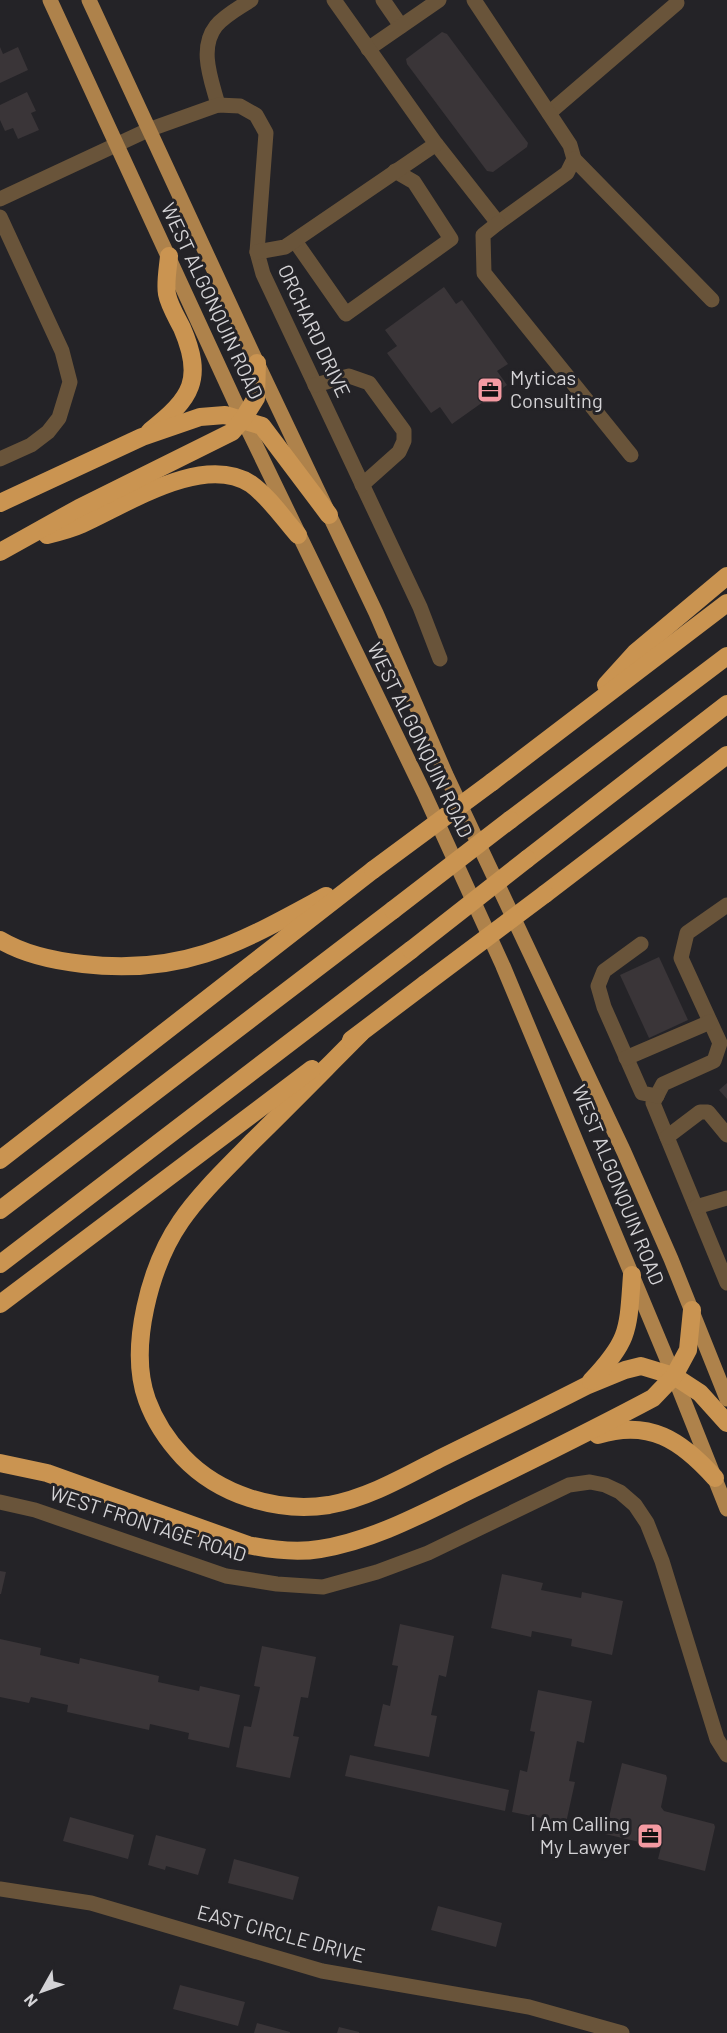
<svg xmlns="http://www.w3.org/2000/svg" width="727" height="2033" font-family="Barlow,sans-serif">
	<rect width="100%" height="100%" fill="#242327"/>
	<g fill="#3a3538">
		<polygon points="442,32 447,34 528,143 527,147 493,172 487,171 407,64 406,59"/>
		<polygon points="0,47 3,54 18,47 28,70 0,83"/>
		<polygon points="27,92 36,111 31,113 39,130 18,139 13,128 5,131 0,120 0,105"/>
		<polygon points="444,287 456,304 462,300 508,364 497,371 507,385 452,424 440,407 431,413 387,353 397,346 385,330"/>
		<polygon points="659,957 688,1020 649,1038 620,975"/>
		<polygon points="727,1083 727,1099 719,1090"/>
		<polygon points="0,1571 6,1572 1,1594 0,1594"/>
		<polygon points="502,1574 543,1583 541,1590 581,1598 582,1592 623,1601 612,1655 571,1646 572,1639 532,1631 531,1637 491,1628"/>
		<polygon points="400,1624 454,1636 446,1677 439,1675 431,1715 437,1716 429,1757 374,1746 383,1704 390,1706 398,1666 392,1665"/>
		<polygon points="0,1639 41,1648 40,1655 79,1664 80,1658 159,1676 158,1682 199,1691 200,1686 240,1695 229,1748 188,1739 189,1733 150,1724 149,1730 67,1712 68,1705 31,1697 29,1703 0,1697"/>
		<polygon points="262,1646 316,1657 308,1698 301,1697 293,1736 299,1737 290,1778 236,1767 244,1726 251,1727 260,1687 254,1686"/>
		<polygon points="538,1690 592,1701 584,1743 577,1741 569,1781 575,1782 566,1823 512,1812 520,1770 527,1772 535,1732 530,1731"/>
		<polygon points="350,1755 509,1790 505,1811 345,1776"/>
		<polygon points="622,1763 666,1775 667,1778 661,1807 664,1811 714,1824 715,1827 705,1871 658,1859 661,1847 605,1834"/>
		<polygon points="70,1817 134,1835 128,1859 63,1841"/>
		<polygon points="156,1835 206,1849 198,1875 166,1866 165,1870 148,1865"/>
		<polygon points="234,1859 299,1877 293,1900 228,1883"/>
		<polygon points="438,1906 502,1923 496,1947 431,1930"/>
		<polygon points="180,1985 245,2002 238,2026 173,2009"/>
		<polygon points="257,2023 290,2032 290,2033 254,2033"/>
		<polygon points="339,2027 359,2032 359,2033 337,2033"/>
	</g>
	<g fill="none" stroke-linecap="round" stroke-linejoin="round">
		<g stroke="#69543a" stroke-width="15">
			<polyline points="383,0 401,26"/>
			<polyline points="368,49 439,0"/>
			<path d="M218,105C212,81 198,49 216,26C225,15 239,8 251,0"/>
			<polyline points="549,113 677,3"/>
			<polyline points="436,144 498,223 567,173 574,159 570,145 474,0"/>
			<polyline points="574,159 712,300"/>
			<polyline points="0,199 148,130 218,105 240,106 256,115 266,133 257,252 263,274 420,607 440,659"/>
			<polyline points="0,217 62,351 70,382 59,418 48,432 31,445 0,459"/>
			<polyline points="498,223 483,235 484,273 631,455"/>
			<polyline points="295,241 346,314 451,239 414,182 395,171"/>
			<polyline points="257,252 285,247 436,144 334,0"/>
			<polyline points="315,385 349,376 369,383 404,431 404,441 399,452 362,485"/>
			<polyline points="727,905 687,933 681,958 720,1043 714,1061 663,1084 653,1103 727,1283"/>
			<polyline points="641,944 604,971 598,986 604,1007 642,1093 657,1096"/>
			<polyline points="626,1058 710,1022"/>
			<polyline points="667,1137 700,1112 708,1112 727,1135"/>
			<polyline points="696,1207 727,1198"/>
			<polyline points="0,1502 35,1510 226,1576 277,1584 323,1587 377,1572 428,1553 569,1485 590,1482 605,1485 620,1492 635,1505 647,1523 662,1561 717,1739 727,1755"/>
			<polyline points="0,1889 91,1903 322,1971 529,2007 622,2033"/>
		</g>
		<g stroke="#ae824b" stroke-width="15">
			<polyline points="50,0 243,419 424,793 503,966 674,1376 727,1509"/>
			<polyline points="89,0 257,363 376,613 446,775 624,1152 671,1259 727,1399"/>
		</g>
		<g stroke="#ca9451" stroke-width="18">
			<path d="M150,431C192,398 204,379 182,328C177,318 169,305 167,294C165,283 168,268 169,256"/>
			<polyline points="0,503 142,437 200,417 225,415 262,426 329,515"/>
			<path d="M47,535C59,532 71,529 82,524C127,504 203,453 251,484C269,497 283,518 298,535"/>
			<polyline points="0,552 79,508 232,432 243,419 256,398 257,363"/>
			<polyline points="606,685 635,653 727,576"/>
			<polyline points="492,782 727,603"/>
			<polyline points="510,820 727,656"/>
			<polyline points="527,859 727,704"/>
			<polyline points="545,894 727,755"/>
			<path d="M0,940C25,955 55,961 83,964C185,976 241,942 326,896"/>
			<path d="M361,1033C325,1069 289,1106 252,1142C228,1167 201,1192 181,1221C150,1266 128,1348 147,1400C155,1422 167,1440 183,1457C219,1495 277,1513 329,1505C368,1498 404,1477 439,1459C488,1435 537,1411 586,1386L625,1370L641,1366L674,1376L700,1393L727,1423"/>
			<polyline points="351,1040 425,984"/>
			<polyline points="0,1160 373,870"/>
			<polyline points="0,1210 393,910"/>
			<polyline points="0,1264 411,950"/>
			<polyline points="0,1304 312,1069"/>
			<path d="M591,1381C630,1340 628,1330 632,1275"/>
			<path d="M598,1435C649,1419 681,1440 715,1478"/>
			<path d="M0,1463L47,1473L248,1545C272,1550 296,1553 320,1549C376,1540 427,1511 477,1487C536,1458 595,1429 653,1398L674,1376L688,1350L692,1310"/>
		</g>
		<g stroke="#ca9451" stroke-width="18">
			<polyline points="373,870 492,782"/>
			<polyline points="393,910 510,820"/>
			<polyline points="411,950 527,859"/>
			<polyline points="425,984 545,894"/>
		</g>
	</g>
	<defs>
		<g id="office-square" transform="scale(1.35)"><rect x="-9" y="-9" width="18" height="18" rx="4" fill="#f49aa2" stroke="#242327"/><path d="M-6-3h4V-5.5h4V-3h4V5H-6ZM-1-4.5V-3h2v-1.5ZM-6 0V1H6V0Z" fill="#111"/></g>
	</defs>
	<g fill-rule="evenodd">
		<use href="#office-square" x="490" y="390"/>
		<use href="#office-square" x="650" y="1836"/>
	</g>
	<g text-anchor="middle" stroke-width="6" stroke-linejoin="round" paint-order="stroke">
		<g font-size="20" fill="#d4d3d6" stroke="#242327">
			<text transform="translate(212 301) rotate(65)" y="7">WEST ALGONQUIN ROAD</text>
			<text transform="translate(314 331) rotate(65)" y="7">ORCHARD DRIVE</text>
			<text transform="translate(420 740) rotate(64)" y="7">WEST ALGONQUIN ROAD</text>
			<text transform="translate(618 1185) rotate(68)" y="7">WEST ALGONQUIN ROAD</text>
			<text transform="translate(148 1524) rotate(18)" y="7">WEST FRONTAGE ROAD</text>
			<text transform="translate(281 1934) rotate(15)" y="7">EAST CIRCLE DRIVE</text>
		</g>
		<g font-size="20" fill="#d4d3d6" stroke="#242327" text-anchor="start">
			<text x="510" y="385">Myticas<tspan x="510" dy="23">Consulting</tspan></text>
			<text x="630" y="1831" text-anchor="end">I Am Calling<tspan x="630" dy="23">My Lawyer</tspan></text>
		</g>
	</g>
	<g transform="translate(42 1991) rotate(230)" stroke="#242327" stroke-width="4.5" paint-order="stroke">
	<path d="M0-4.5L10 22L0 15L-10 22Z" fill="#d4d3d6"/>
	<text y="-9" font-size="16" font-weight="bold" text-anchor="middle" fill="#d4d3d6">N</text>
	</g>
</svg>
